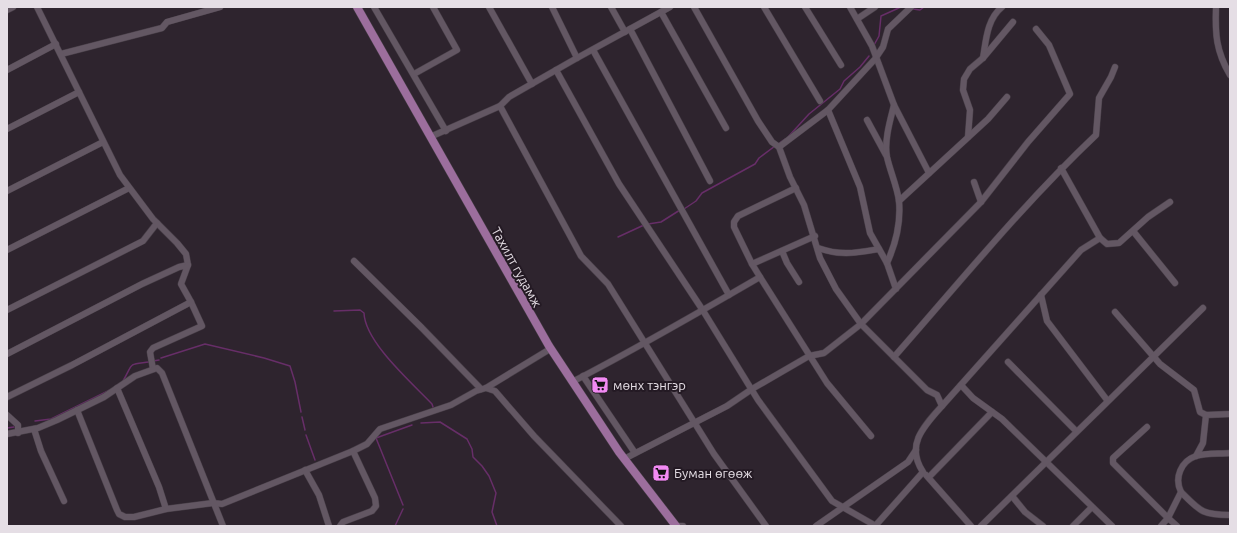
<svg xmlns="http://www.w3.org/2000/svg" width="1237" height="533" font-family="Ubuntu,sans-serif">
	<rect width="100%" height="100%" fill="#2e242e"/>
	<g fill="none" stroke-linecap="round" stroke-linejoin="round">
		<g stroke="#672e68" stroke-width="1.5">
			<polyline points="913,9 920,10 924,7"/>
			<polyline points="874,45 879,36 881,16 901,7"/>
			<polyline points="788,137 809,114 840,89 844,81 860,67 869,56"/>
			<polyline points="778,144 785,139"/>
			<polyline points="684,209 696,201 702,193 755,164 759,158 775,146"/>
			<polyline points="648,224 661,222 680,210"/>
			<polyline points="618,237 644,225"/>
			<path d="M334,311L360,310L364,313C365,342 411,382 432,404L433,407"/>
			<polyline points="161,358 205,344 264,358 290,366 295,382 301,412"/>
			<polyline points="153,361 159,360"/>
			<path d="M123,381C134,362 127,365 149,362"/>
			<polyline points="302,417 305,430"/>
			<polyline points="35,421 51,419 110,390"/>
			<polyline points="421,423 440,422 467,439 472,449 473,457 482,466 489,476 496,493 492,512 497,526"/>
			<polyline points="7,428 14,427"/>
			<polyline points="306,435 315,460"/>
			<polyline points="403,505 376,438 412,425"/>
			<polyline points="395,526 403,509"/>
		</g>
		<g stroke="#483f48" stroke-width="7">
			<g id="minor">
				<polyline points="374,7 446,131"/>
				<polyline points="489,7 532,84"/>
				<polyline points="552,7 577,58"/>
				<polyline points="611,7 625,32"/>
				<polyline points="694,7 758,121 772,142 779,147 790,177 804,205 820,258 836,289 861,324 927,390 937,395 942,406 1081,250 1100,238 1061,168"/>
				<polyline points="764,7 820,101"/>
				<polyline points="805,7 841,65"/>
				<polyline points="850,7 872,46 894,105 929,173"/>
				<path d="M1216,7C1215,34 1216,51 1230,75"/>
				<polyline points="7,10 13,7"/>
				<polyline points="661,12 726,128"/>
				<polyline points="857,19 875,7"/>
				<polyline points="630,29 710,181"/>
				<polyline points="593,50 729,295"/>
				<polyline points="61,54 162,28 167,22 220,7"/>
				<path d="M983,58C986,40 987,19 1002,7"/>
				<polyline points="7,70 56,44"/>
				<polyline points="556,70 619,184 702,309 758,400 832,501 876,526"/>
				<polyline points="414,74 457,50 433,7"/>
				<polyline points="500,106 581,256 608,284 714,454 766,526"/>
				<polyline points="828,110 860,187 870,233 887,263 896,289"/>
				<polyline points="867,120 886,155"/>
				<polyline points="7,129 79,92"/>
				<polyline points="430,137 500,106 509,97 577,58 670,7"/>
				<polyline points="968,137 970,110 963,90 964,79 970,69 983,58 1013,22"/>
				<polyline points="779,147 828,110 875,59 883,47 888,29 911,7"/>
				<polyline points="974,182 981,202"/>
				<polyline points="7,191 103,142"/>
				<polyline points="899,201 988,119 1007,97"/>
				<polyline points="1133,231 1175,283"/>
				<polyline points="1100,238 1107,244 1119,243 1148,217 1170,202"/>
				<path d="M818,248C841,256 855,253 879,249"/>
				<polyline points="7,250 129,188"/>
				<polyline points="782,251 787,263 799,282"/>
				<polyline points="354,261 422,328 481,389"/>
				<path d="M887,263C896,243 901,223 899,201C897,186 890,171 887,157C884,141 890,121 894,105"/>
				<polyline points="752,264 734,227 734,222 738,216 796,188"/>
				<polyline points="760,277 827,383 871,436"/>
				<polyline points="1041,295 1047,321 1107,400"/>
				<polyline points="7,310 143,241 157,223"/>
				<polyline points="1115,312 1160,364 1194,390 1200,412 1206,415"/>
				<polyline points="7,354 142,284 179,267 188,265 186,254 177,243 153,219 120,175 37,7"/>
				<path d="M894,357C960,282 1023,204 1096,135L1099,98L1111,77L1115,67"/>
				<polyline points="1008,362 1076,431"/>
				<polyline points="153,369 150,352 153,348 202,326 191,302"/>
				<polyline points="583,376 635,453"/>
				<path d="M572,382C636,349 698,313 760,277L752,264L815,236"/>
				<polyline points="961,385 973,398 1002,419 1112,526"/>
				<polyline points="117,388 159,487 166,509"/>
				<polyline points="486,388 495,391 534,436 621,526"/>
				<polyline points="7,397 72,365 191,302 181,284 188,265"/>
				<polyline points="77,410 117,510 119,514 125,517 134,517 166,509 213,503 222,504 353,451 367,444 380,429 451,405 476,391 486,388 550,349"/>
				<polyline points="7,415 18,425 18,433"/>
				<path d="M1147,427L1113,458V463L1168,518L1181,492C1174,478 1181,461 1196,456C1206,453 1219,454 1230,453"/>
				<polyline points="34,429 41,451 64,501"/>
				<polyline points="7,434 38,428 57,420 104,397 135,376 157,368 162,373 223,526"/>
				<polyline points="1196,456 1203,443 1206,415 1230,414"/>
				<polyline points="624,459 727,406 752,389 809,356 824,353 861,324 981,202 1028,142 1070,94 1049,45 1036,29"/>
				<polyline points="305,470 319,495 329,526"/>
				<polyline points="926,475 971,526"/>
				<polyline points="929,477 992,412"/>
				<path d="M1181,492C1200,511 1202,515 1230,515"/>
				<polyline points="1012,496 1025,512 1043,526"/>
				<path d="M876,525L923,472C905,445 924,426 942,406"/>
				<polyline points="340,526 343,522 372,511 376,506 375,498 353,451"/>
				<polyline points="679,526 683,526"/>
				<polyline points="816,526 908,462 916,450"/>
				<polyline points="981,526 1203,308"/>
				<polyline points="1073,526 1092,507"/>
				<polyline points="1161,526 1168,518 1177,526"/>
			</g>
		</g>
		<g stroke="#483f48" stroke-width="9">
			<polyline id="major" points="357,7 549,346 619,452 676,526"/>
		</g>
		<use href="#minor" stroke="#635763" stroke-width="6"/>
		<use href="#major" stroke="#9c6e9d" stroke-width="8"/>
	</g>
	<defs>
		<g id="supermarket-square" transform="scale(0.9)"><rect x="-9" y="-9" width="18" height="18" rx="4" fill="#f28af3" stroke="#241a24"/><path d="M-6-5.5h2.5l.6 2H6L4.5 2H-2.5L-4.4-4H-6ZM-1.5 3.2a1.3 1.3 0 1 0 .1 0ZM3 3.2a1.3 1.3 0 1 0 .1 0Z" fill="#111"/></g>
	</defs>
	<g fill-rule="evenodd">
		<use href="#supermarket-square" x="600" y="385"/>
		<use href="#supermarket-square" x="661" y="473"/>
	</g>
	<g text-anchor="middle" stroke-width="4" stroke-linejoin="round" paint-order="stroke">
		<g font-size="13" fill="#e5dee5" stroke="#241a24">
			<text transform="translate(517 267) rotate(61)" y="5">Тахилт гудамж</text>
		</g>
		<g font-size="13" fill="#e5dee5" stroke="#241a24" text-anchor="start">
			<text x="613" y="390">мөнх тэнгэр</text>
			<text x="674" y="478">Буман өгөөж</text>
		</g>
	</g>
	<rect width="1237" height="533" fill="none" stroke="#e5dee5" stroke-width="16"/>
</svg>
